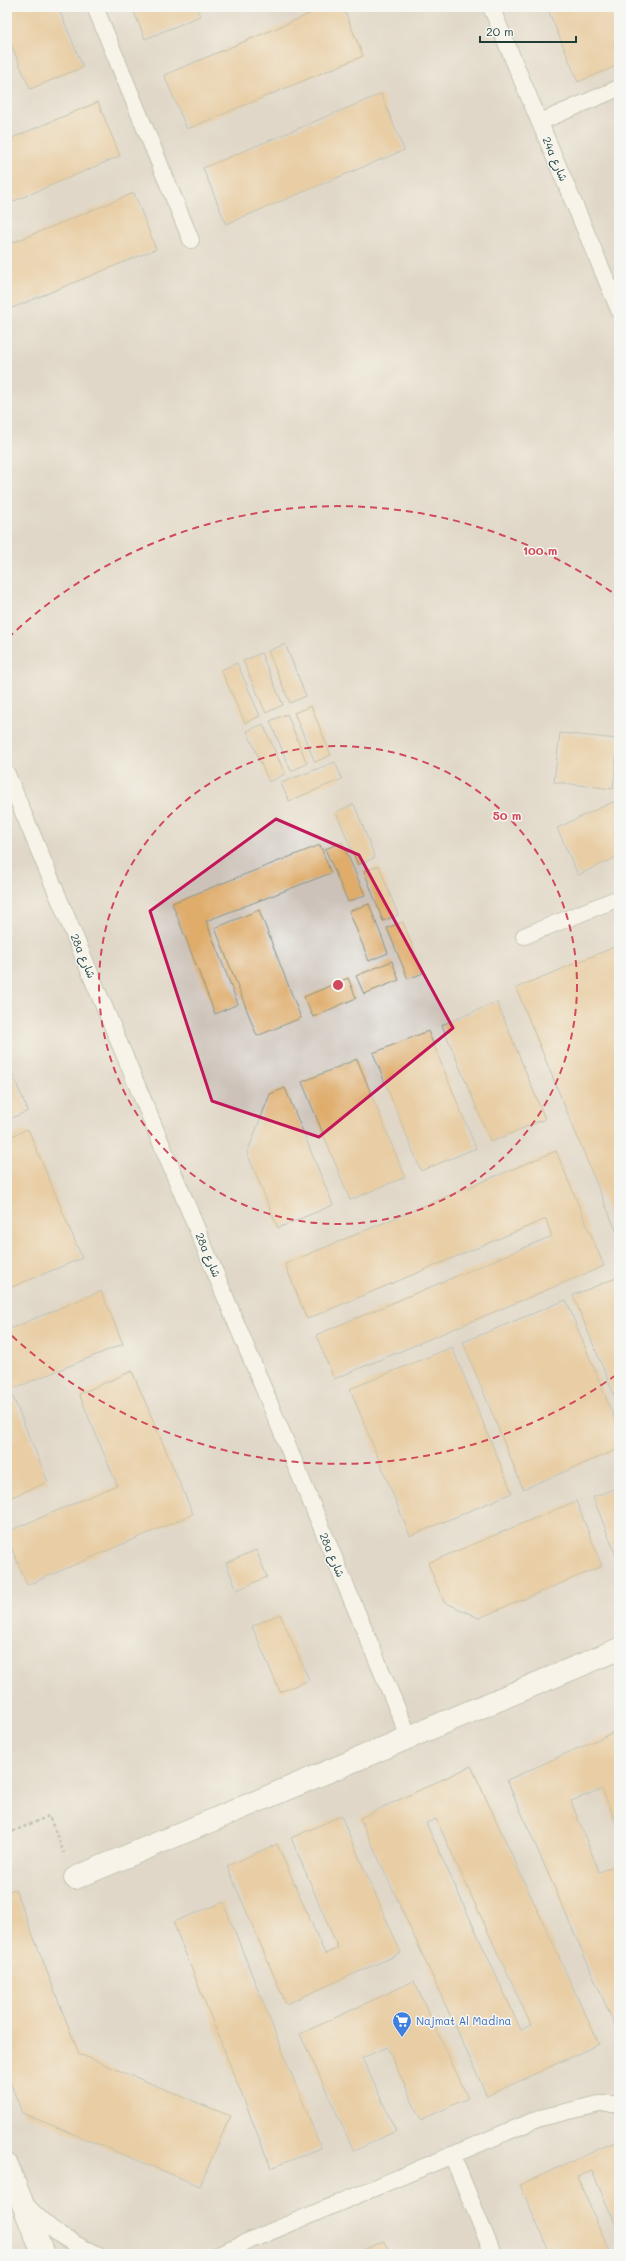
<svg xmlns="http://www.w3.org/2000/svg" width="626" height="2261" font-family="Mali,'Playpen Sans Arabic',sans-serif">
	<rect width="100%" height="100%" fill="#f6f6f2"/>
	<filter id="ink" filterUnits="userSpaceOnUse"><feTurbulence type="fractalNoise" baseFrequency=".025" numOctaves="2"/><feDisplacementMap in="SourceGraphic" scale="8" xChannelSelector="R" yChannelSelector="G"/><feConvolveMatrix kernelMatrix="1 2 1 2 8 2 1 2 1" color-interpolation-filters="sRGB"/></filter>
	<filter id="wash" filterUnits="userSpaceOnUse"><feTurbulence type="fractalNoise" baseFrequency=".012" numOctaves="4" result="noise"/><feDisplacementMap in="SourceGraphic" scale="16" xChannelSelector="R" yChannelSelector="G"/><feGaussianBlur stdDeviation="0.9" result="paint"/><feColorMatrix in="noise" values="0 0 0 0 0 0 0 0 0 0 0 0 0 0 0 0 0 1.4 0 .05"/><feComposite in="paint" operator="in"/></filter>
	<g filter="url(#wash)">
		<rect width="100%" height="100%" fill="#f0ead6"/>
		<rect fill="#ccc2b9" x="7" y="7" width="612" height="2247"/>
		<g id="blocks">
			<g fill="#dfac6a" fill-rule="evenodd">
				<polygon points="7,7 58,7 83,67 30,89 7,35"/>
				<polygon points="132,7 196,7 200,16 145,39"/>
				<polygon points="327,7 343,7 363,56 187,129 164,75"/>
				<polygon points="547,7 619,7 619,65 578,82"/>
				<polygon points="381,94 404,150 226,224 203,168"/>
				<polygon points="98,102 120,156 7,204 7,140"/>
				<polygon points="134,193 156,249 7,310 7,245"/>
				<polygon points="285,644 306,696 290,703 268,651"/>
				<polygon points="261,653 283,705 266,713 243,661"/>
				<polygon points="237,663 260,716 245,723 221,670"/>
				<polygon points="311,706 331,755 315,762 294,713"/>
				<polygon points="287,714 307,764 291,771 270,721"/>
				<polygon points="263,724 285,774 269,782 247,731"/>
				<polygon points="560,733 618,739 613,789 554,782"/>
				<polygon points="335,762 342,779 289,801 281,783"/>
				<polygon points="617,800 619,805 619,856 578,875 557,828"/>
				<polygon points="354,804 375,857 358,865 336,812"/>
				<polygon points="342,842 365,895 348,902 325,849"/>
				<polygon points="320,845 331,873 206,921 238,1004 215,1014 172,903"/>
				<polygon points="379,866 398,915 383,921 364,871"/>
				<polygon points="369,904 388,953 369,961 349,911"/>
				<polygon points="259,910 301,1018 257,1036 215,928"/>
				<polygon points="403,922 423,973 408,979 387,928"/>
				<polygon points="619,945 619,1238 516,988"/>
				<polygon points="392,961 399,980 364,994 356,976"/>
				<polygon points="348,978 356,998 313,1017 304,997"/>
				<polygon points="497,1002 545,1119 491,1142 442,1025"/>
				<polygon points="428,1031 476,1148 421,1171 373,1053"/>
				<polygon points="357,1059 405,1177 350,1200 302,1082"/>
				<polygon points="7,1062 28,1111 7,1120"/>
				<polygon points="285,1088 333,1205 278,1228 247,1153 270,1094"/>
				<polygon points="28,1129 82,1258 7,1289 7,1229 9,1228 7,1224 7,1138"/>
				<polygon points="556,1151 604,1266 334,1379 316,1335 552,1236 546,1219 307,1319 285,1264"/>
				<polygon points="619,1277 619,1407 573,1295"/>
				<polygon points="101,1291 123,1344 10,1390 48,1482 7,1499 7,1330"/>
				<polygon points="566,1300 619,1430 619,1449 523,1489 463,1342"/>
				<polygon points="452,1347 512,1493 410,1536 350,1389"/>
				<polygon points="132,1371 193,1514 27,1585 7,1537 7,1532 117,1485 79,1394"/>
				<polygon points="619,1487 619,1563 593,1497"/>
				<polygon points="576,1501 602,1566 479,1618 444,1602 428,1563"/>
				<polygon points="256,1550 267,1577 237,1590 226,1563"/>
				<polygon points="280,1614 309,1680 280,1692 252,1626"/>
				<polygon points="619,1730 619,1830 602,1789 571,1801 599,1872 619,1864 619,2035 507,1780"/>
				<path d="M471,1766L599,2044L487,2096L360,1818ZM436,1819L531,2025L521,2030L426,1823Z"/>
				<polygon points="341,1816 401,1953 286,2004 227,1866 277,1844 325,1954 338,1948 291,1838"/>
				<polygon points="15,1889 79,2054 230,2116 200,2186 22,2113 7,2074 7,1892"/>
				<polygon points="223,1902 321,2148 271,2168 173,1922"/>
				<polygon points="414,1981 468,2098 421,2120 387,2047 362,2058 396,2131 354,2151 300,2034"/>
				<polygon points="619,2140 619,2232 592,2171 577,2177 611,2254 550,2254 520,2185"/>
				<polygon points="384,2241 390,2254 354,2254"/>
			</g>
		</g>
	</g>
	<g filter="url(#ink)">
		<use href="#blocks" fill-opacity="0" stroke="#889485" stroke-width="1"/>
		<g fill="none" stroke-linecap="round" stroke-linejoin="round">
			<g stroke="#889485" stroke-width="18">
				<g id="service">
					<polyline points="95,7 191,240"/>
					<polyline points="491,7 619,310"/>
					<polyline points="540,122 619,88"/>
					<polyline points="7,774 409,1737"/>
					<polyline points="524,936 619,898"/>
					<polyline points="452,2155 493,2254"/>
					<path d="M28,2207C50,2230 66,2241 96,2254"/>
					<polyline points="218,2254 540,2118 599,2104 619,2104"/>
				</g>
			</g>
			<g stroke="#889485" stroke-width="24">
				<g id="minor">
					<polyline points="75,1878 619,1649"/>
					<polyline points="7,2165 43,2254"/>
				</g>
			</g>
			<polyline stroke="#889485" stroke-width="2.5" stroke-dasharray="3 3" stroke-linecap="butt" points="7,1834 49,1816 64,1853"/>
			<use href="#service" stroke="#fff" stroke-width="16"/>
			<use href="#minor" stroke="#fff" stroke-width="22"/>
		</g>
	</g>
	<path d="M0 0H626V2261H0ZM276,819L359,855L453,1028L319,1137L212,1101L150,911Z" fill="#f0ead6" fill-opacity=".55" fill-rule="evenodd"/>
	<path fill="none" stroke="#c2185b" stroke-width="3" stroke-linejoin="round" d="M276,819L359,855L453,1028L319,1137L212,1101L150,911Z"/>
	<g fill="none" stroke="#d1495b" stroke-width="2" stroke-dasharray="7 5">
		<circle cx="338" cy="985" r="239"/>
		<path d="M616 1375A479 479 0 0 1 8 1332M8 638A479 479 0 0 1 616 595"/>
	</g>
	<defs>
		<g id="supermarket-pin" transform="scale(1)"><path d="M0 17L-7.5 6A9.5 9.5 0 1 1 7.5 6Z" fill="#3f7fe0" stroke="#f6f6f2"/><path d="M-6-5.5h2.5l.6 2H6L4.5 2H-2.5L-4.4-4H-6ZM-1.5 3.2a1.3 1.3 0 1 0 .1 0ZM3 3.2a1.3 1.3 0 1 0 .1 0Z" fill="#fff"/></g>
	</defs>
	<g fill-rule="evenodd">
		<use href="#supermarket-pin" x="402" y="2021"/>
	</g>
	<g text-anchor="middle" stroke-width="3" stroke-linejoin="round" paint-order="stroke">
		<g font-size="11" fill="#1f3d34" stroke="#f6f6f2">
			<text transform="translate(555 159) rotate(67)" y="4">24a شارع</text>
			<text transform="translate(83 956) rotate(67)" y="4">28a شارع</text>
			<text transform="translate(208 1255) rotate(67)" y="4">28a شارع</text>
			<text transform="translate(332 1555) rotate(67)" y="4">28a شارع</text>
		</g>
		<g font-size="11" fill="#366cbe" stroke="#f6f6f2" text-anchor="start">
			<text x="416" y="2025">Najmat Al Madina</text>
		</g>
	</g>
	<circle cx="338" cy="985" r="6" fill="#d1495b" stroke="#f6f6f2" stroke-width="2"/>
	<g font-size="12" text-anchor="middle" font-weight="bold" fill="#d1495b" stroke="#f6f6f2" stroke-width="3" stroke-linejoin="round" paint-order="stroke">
		<text x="540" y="555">100 m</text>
		<text x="507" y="820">50 m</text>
	</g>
	<rect width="626" height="2261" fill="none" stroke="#f6f6f2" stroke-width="24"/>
	<path d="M480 36v6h96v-6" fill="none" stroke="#1f3d34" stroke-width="2"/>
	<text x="486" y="36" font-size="12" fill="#1f3d34" stroke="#f6f6f2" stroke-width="3" paint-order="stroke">20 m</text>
</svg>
